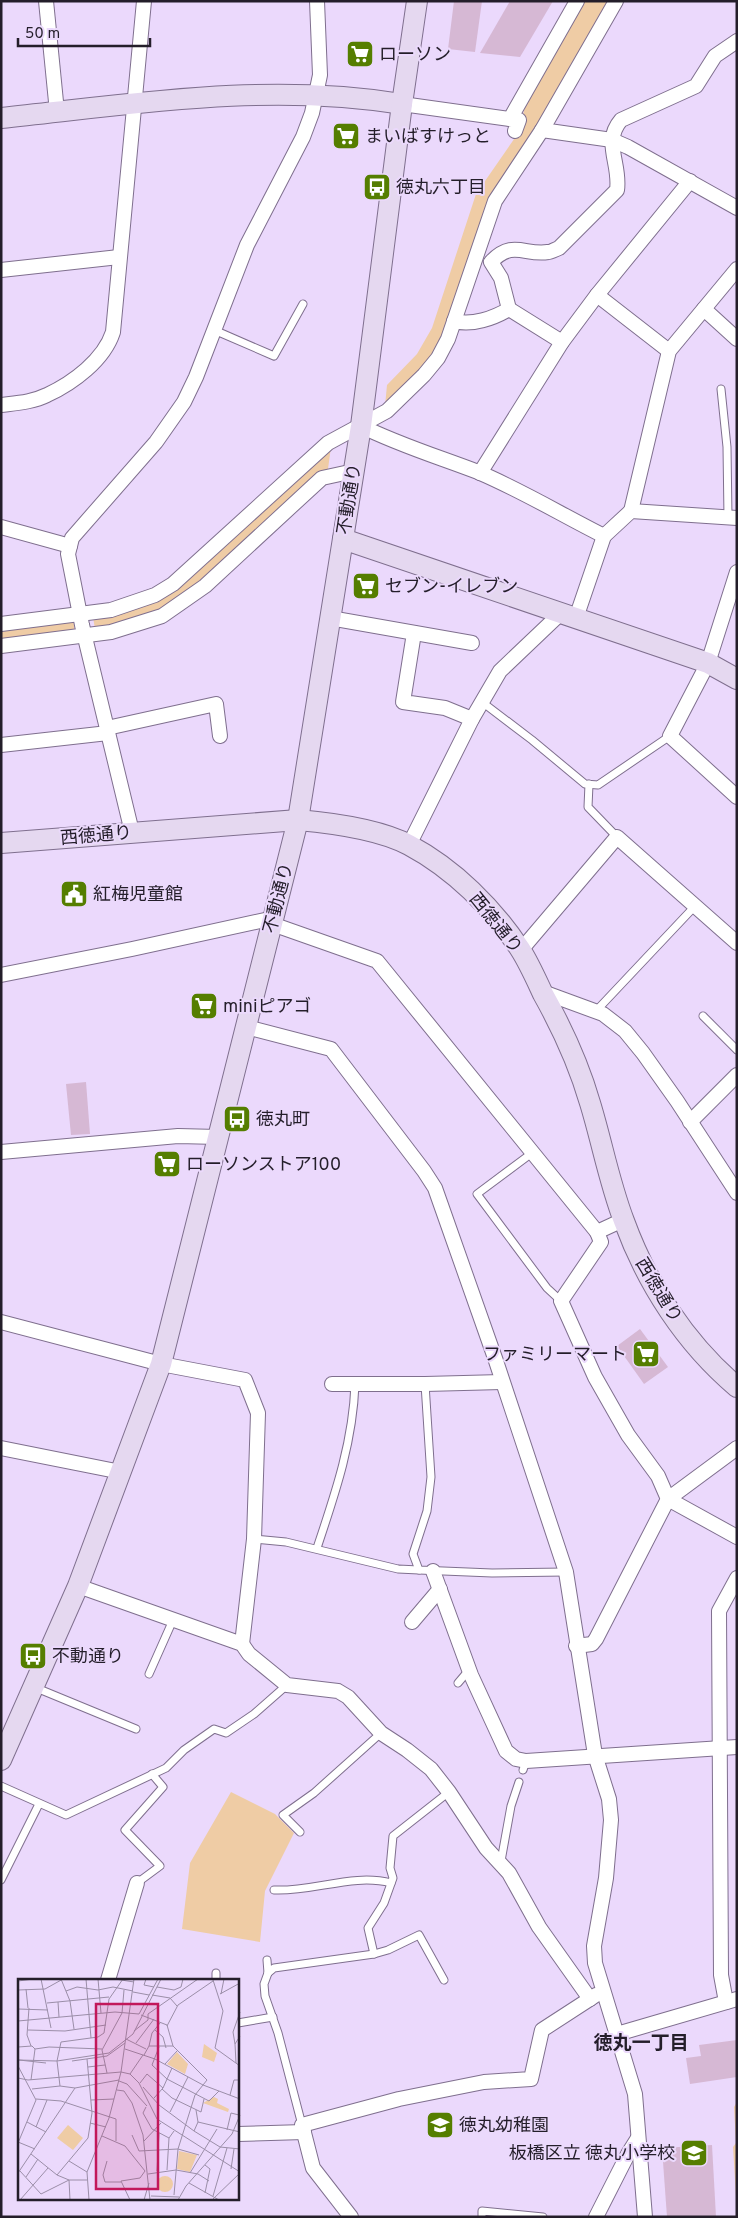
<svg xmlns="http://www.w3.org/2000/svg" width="738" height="2218" font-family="Overpass,'Noto Sans JP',sans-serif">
	<rect width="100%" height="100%" fill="#ebd9fc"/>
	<g fill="#efcca5">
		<polygon points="582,1 610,1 538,126 491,199 438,351 385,406 387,385 417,354 432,328 476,194 519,132 526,102"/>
		<polygon points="331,447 328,469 322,472 203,583 161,611 136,621 95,629 93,617 135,608"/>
		<polygon points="73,619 75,632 1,641 1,628"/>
		<polygon points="231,1792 275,1814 294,1833 265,1891 260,1942 182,1929 190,1863"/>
		<polygon points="737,2102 737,2212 733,2147 736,2143 734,2107"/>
	</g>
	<g fill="#d6b8d4">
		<polygon points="454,1 482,1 475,52 448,49"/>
		<polygon points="510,1 553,1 520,57 480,53"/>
		<polygon points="86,1082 90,1134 71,1135 66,1084"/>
		<polygon points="640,1329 668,1367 644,1384 617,1346"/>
		<polygon points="737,2040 737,2077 690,2084 686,2058 701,2056 699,2045"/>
		<polygon points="712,2145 716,2217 667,2217 662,2148"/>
	</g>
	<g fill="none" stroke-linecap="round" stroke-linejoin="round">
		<g stroke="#7f6f8e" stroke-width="9">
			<g id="lane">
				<polyline points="214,330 274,356 303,304"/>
				<polyline points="721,389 727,447 728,517"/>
				<polyline points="482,702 532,740 585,784 598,785 670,736"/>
				<polyline points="589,784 588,807 617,837"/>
				<polyline points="596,1011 696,905"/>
				<polyline points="703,1016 737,1050"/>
				<polyline points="532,1153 477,1194 547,1288 561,1301"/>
				<polyline points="425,1384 431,1477 427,1511 413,1554 419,1570 492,1573 566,1572"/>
				<polyline points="254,1539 286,1542 398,1569 419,1570"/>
				<path d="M317,1548C335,1494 353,1442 355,1384"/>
				<polyline points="149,1674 173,1620"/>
				<polyline points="458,1683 469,1670"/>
				<polyline points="34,1687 136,1729"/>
				<polyline points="523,1770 526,1761"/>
				<polyline points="1,1786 66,1815 166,1768 184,1750 214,1729 226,1733 254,1714 287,1685"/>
				<polyline points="300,1832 283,1815 314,1793 381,1733"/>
				<polyline points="501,1861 511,1806 519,1782"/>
				<polyline points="1,1880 39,1804"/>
				<polyline points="137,1883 160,1866 125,1830 163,1787 152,1774"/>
				<path d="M274,1890C313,1892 353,1873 391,1883"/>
				<polyline points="374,1954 368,1928 384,1903 393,1878 390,1868 393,1836 449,1792"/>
				<polyline points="267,1960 268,1973 264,1984 265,1996 278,2033 302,2125"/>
				<polyline points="268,1973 274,1968 374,1954 388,1950 419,1935 444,1980"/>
				<polyline points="216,1980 216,1973"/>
				<polyline points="238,2023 273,2017"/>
				<polyline points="482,2217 482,2211 543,2217"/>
			</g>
		</g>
		<g stroke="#7f6f8e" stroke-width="16">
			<g id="street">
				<polyline points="46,1 57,112"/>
				<polyline points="402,104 510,119 577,1"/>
				<polyline points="510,119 519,120 515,131"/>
				<polyline points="542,130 612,140 628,147 737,208"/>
				<polyline points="1,270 119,257"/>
				<polyline points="597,295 669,351"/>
				<polyline points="509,309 562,342"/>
				<polyline points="704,309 737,339"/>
				<path d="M454,321C472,326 494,318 509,309L501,278L491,262C513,239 525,256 548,252C551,252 556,249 559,248L617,190C621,164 602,142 621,120L696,86L715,56L737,41"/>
				<path d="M1,405C17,403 33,402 47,395C73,383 104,360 113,332L144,1"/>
				<path d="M361,426C399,445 439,457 478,472C521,490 562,515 604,536"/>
				<polyline points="480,473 562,342 597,295 690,181"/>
				<polyline points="631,511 669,351 737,269"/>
				<polyline points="1,527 70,546"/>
				<polyline points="737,572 708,663 670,736 737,797"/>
				<polyline points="330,618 472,643"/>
				<polyline points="576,618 604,536 631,511 737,518"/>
				<polyline points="1,624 111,610 155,595 173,584 328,443 387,411 424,375 438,358 448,339 495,201 542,130 616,1"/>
				<polyline points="414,633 403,702 445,708 472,719"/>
				<polyline points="1,646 111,632 162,616 205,586 322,478 354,471"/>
				<polyline points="107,728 216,704 220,736"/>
				<polyline points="1,745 108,733"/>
				<polyline points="132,832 82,625 68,554 72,538 156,442 184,402 196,377 247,245 303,137 312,113 320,75 317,1"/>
				<polyline points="409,845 472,719 500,671 561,613"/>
				<polyline points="272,924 377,961 597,1232 623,1220"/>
				<polyline points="521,950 617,837 737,943"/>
				<polyline points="1,975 132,949 274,918"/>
				<polyline points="543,992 603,1014 625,1031 643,1053 677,1101 737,1193"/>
				<polyline points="246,1027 331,1049 424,1171 435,1188 496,1361 566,1572 595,1755 609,1799 611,1820 606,1878 594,1946 595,1963 635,2094 645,2217"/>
				<polyline points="690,1122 737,1075"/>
				<polyline points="1,1152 178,1136 218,1137"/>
				<polyline points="597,1232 601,1242 561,1301 595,1377 628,1435 658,1476 668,1499 737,1537"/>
				<polyline points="1,1322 161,1364 245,1380 258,1413 254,1539 242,1644"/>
				<polyline points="332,1384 425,1384 502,1382"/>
				<polyline points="1,1448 121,1472"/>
				<polyline points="433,1571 471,1675 506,1751 516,1759 526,1761 737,1747"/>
				<polyline points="78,1586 242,1644 249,1654 287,1685 338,1691 348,1697 381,1733 407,1750 431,1769 449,1792 486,1848 509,1873 539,1927 590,1999"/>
				<polyline points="412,1622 440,1589"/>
				<polyline points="576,1646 592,1644 596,1639 668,1499 737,1448"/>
				<polyline points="108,1980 137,1883"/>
				<polyline points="726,2002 721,1975 719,1611 737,1578"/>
				<polyline points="617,2034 737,1999"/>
				<polyline points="238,2134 304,2132"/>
				<polyline points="351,2217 313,2168 302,2125 399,2099 484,2082 531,2079 542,2030 596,1995"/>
				<polyline points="596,2217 628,2154 638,2138"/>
			</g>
		</g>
		<g stroke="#7f6f8e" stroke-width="22">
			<g id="secondary">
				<path d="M1,118C134,104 268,82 402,104"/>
				<polyline points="343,539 708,663 737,679"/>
				<path d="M1,843L298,820C332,823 379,829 409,845C454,869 493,908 520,949C529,963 536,979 543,994C562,1028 579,1065 590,1103C602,1142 609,1182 624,1221C647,1284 685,1343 737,1387"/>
				<polyline points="1,1760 78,1586 161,1364 298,820 361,426 402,104 417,1"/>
			</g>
		</g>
		<use href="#lane" stroke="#fff" stroke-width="7"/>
		<use href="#street" stroke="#fff" stroke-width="14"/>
		<use href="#secondary" stroke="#e5d8f0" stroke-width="20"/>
	</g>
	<defs>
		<g id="supermarket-square" transform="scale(1.4375)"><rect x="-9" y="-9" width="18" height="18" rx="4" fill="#557e00" stroke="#ebd9fc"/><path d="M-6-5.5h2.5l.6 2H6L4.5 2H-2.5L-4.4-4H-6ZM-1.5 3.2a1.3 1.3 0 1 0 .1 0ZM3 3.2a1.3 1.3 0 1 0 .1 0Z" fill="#fff"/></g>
		<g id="bus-square" transform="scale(1.4375)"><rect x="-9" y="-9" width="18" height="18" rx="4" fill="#557e00" stroke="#ebd9fc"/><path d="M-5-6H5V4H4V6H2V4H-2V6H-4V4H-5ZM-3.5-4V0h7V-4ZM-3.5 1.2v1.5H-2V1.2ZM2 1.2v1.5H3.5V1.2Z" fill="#fff"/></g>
		<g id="civic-square" transform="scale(1.4375)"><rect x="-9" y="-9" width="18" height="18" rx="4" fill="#557e00" stroke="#ebd9fc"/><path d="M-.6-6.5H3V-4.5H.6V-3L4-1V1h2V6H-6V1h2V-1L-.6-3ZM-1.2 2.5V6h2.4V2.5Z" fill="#fff"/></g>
		<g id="school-square" transform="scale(1.4375)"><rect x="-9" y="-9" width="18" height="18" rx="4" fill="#557e00" stroke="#ebd9fc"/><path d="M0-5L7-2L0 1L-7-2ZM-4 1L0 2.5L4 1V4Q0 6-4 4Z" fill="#fff"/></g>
	</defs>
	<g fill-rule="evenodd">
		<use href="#supermarket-square" x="360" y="54"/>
		<use href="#supermarket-square" x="346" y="136"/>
		<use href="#bus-square" x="377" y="187"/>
		<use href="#supermarket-square" x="366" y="586"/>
		<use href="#civic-square" x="74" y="894"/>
		<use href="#supermarket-square" x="204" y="1006"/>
		<use href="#bus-square" x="237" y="1119"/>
		<use href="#supermarket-square" x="167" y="1164"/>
		<use href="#supermarket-square" x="646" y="1354"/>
		<use href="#bus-square" x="33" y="1656"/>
		<use href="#school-square" x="440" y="2125"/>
		<use href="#school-square" x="694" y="2153"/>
	</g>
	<g text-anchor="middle" stroke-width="4" stroke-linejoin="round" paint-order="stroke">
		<g font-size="18" fill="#241e2a" stroke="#ebd9fc" text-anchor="start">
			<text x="379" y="60">ローソン</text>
			<text x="365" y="142">まいばすけっと</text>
			<text x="396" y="193">徳丸六丁目</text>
			<text x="385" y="592">セブン-イレブン</text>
			<text x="93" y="900">紅梅児童館</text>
			<text x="223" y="1012">miniピアゴ</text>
			<text x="256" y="1125">徳丸町</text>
			<text x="186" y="1170">ローソンストア100</text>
			<text x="627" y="1360" text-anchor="end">ファミリーマート</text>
			<text x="52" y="1662">不動通り</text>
			<text x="459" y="2131">徳丸幼稚園</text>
			<text x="675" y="2159" text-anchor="end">板橋区立 徳丸小学校</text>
		</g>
		<g font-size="18" fill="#241e2a" stroke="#ebd9fc">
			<text transform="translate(349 499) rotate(-81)" y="6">不動通り</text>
			<text transform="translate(96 835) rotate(-5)" y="6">西徳通り</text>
			<text transform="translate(278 898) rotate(-76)" y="6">不動通り</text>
			<text transform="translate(496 923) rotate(51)" y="6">西徳通り</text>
			<text transform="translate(659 1290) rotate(59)" y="6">西徳通り</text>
		</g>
		<g font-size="19" font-weight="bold" fill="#241e2a" stroke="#ebd9fc">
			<text x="641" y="2049">徳丸一丁目</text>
		</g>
	</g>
	<g transform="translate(18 1979)">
		<rect width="221" height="221" fill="#ebd9fc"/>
		<path d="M186,65L199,74L196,83L184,78ZM159,73L170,85L167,95L149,85ZM196,118L200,120L199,124L211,130L210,133L185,124ZM50,146L65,159L55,171L39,159ZM161,172L179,176L172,193L159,190ZM139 205a8 8 0 1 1 16 0a8 8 0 1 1-16 0Z" fill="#efcca5"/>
		<path fill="none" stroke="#9b8ea8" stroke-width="1" d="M23,0L33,49M43,0L52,22L56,50M68,0L73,59M80,0L83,34M97,0L116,3M128,0L126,6L136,8M195,1L205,32L197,69L222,87M0,2L15,0M139,8L156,11L163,8L165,0M8,10L10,29M0,11L27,10L45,0M48,12L59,8L80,11L95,8L115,12M115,13L131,16M202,15L222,4M203,15L206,0M134,16L152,19L159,27M40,23L41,38M29,24L91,18M11,29L9,56L13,67M0,30L30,31M123,36L149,46L155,67L189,101L177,116L160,170L156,216M0,42L97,33L121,35L140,0M149,47L160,26L195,2M10,51L47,52L88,46M137,51L145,58L148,69M116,52L130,41V35L180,0M108,60L128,70M118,64L136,40M217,65L215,53L222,33M131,67L134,54L142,44M0,68L14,67L17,70L13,101M141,68L134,86L149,100L191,122L201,112M17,70L31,68L84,70M107,70L137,80L185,106L222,120M126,76L131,67H155M0,81L39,82L91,74L115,55L143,0M1,81L28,84M54,82L89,77L107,64M218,84L217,65L222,57M147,85L159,72M0,87L18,121L0,164M70,88L87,86M89,94L84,71L104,34L106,11M112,95L125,76M0,99L10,101L103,93L112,95L121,104L139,140L222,193M101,102L109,105L129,127M122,104L129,95L145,109M42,107L39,82L43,63L80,58L86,54L91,20L105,0M125,108L141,126L176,152L202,168L222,170M14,110L42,107L57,109L101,101M144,110L154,119L183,133L186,120M99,111L106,112L114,124L125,156L132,221M212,116L216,101H222M136,119L145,109L154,89M18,120L43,122L98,140V162M73,121L96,120M128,128L125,134L134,150L151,159M152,133L170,98M9,143L28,153M180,143L222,153M72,144L88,148M18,148L29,121M209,151L213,134L221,136M176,152L180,143L178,131M114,156L121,172L160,170L181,176M84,157L107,167L127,192M126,162L143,144M0,163L17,170M13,175L39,196L51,201H69M51,182L69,193M89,182L85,196L87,203H103M187,186L192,190L187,214M213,190L216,170M149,191L151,159L156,152M2,192L23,215L51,201L52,221M139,192L141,154M0,194L57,109M172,194L199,150M130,195L158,191L180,195L191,202M39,196L70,159L74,134L69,80M8,198L20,180M171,204L201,221M133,217L161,218M195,217L209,169M2,221L30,189M71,221L69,193L91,139L103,93L116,0M112,221L103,202L122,199L127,192M126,221L131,204M160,221L168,207L214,155L222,136M194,221L222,194"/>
		<path fill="#c2185b" fill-opacity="0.15" stroke="#c2185b" stroke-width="2.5" d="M78,25H140V210H78Z"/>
		<rect width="221" height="221" fill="none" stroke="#241e2a" stroke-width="2.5"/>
	</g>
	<rect width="738" height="2218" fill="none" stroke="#241e2a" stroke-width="5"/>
	<path d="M18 38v8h132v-8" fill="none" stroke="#241e2a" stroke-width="2.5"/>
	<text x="25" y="38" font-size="15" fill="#241e2a" stroke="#ebd9fc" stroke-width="4" paint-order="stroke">50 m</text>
</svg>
